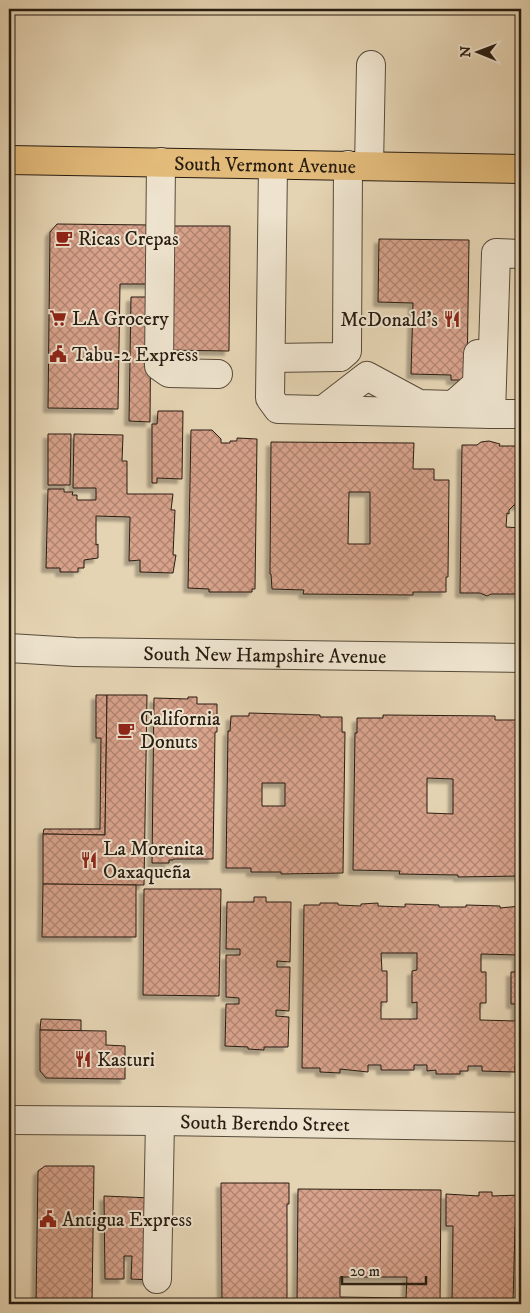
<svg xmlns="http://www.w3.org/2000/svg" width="530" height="1313" font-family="'IM FELL DW Pica',serif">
	<defs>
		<pattern id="building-cross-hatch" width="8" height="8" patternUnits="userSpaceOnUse" patternTransform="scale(1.25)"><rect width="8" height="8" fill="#d8a28b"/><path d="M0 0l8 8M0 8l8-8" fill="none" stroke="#af8370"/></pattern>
		<filter id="shadow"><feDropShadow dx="-4.5" dy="4.5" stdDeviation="1" flood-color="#0004"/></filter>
	</defs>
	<rect width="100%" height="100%" fill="#e5d4b3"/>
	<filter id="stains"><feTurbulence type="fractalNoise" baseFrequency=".004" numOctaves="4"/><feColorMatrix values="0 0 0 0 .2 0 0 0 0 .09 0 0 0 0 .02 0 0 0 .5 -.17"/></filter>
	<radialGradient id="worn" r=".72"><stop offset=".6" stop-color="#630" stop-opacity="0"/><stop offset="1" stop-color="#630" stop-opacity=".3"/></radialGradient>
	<g fill="url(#building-cross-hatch)" stroke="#281d11" fill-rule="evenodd" filter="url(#shadow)">
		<polygon points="57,224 152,225 152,284 120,284 118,409 48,408 50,232"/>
		<polygon points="167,226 230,226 229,351 165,350"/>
		<polygon points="379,239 469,240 467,380 451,380 451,375 411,374 413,303 378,302"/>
		<polygon points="131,297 151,297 150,422 129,421"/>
		<polygon points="158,411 183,411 182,479 157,478 157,483 152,483 152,424 157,424"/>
		<polygon points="191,430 212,430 221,439 221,443 230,443 230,441 237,441 237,438 257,439 255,589 252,589 252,592 209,592 209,589 188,588"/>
		<polygon points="48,434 71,434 70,485 48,485"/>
		<polygon points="74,434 123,435 122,461 127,461 127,494 173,494 171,510 175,510 173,555 176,555 173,573 140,572 140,560 129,561 130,517 96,516 96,545 98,544 98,558 84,560 84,568 78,568 78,572 60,572 60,568 46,568 48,489 64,489 64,492 73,492 72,495 77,495 77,500 96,500 96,488 73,488"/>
		<polygon points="489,441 500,444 499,446 521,446 521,506 514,505 509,510 509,514 507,513 506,527 521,528 521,594 491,594 487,596 480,593 460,593 462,445 477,445 481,442"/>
		<path d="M271,442L414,443L413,469H434V480H449L448,577H446V592H413V595L303,594L304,590L272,589L271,574H270ZM349,492H370V544H348Z"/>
		<polygon points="96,695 107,695 105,835 43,834 44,829 100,829 101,738 96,738"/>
		<polygon points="107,695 147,695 144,885 43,884 43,834 105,835"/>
		<polygon points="188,697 197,697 197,704 217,704 217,732 215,732 213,859 173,859 173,860 169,860 169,863 152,863 154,698 188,699"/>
		<path d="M249,713L320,715V717H342V732H345L343,873L281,874V872H251V868H226L228,731H230L231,716H249ZM262,783H285V806H262Z"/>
		<path d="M383,715L495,716V720H520L519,735H521L520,876L458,877V875L399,874L400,871L353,870L355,733H357V718H383ZM427,778L453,779V814L427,813Z"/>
		<polygon points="43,884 136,885 136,937 42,937"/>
		<polygon points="144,889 221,889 219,996 143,995"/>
		<polygon points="254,897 266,897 266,902 291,902 290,962 277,961 277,967 290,967 289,1011 276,1010 276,1016 289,1017 288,1047 264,1047 264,1050 248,1049 248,1047 225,1046 226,1004 239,1004 239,998 226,997 226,955 240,955 240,949 226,949 227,902 254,902"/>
		<path d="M320,903H338V905L361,906V904L378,903V906L405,907V904L439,905V907H466V905L500,906V908L521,906V1067L515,1066V1072L482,1071V1066H468V1071H460V1074H436V1070L427,1071V1065H414V1070H381V1065H368V1072L340,1069V1073L320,1072V1068H302L304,905H320ZM381,953H417V970L412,971V1003L417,1002V1019H381V1002H387V971H382ZM481,954L517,955V972H511V1004H516V1021L480,1020V1003H486V972H481Z"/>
		<polygon points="41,1019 81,1020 81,1031 40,1030"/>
		<polygon points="40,1030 106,1031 106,1045 125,1046 125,1079 46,1078 40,1071"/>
		<polygon points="45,1166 94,1166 92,1304 36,1304 38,1171"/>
		<polygon points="221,1183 289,1183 289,1204 287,1204 287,1304 222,1304"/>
		<path d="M298,1189L441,1190L440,1304H297ZM340,1277H407L406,1298L340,1297Z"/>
		<polygon points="479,1192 492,1192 492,1196 521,1195 521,1227 515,1227 513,1304 452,1304 453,1226 446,1226 446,1194 479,1196"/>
		<polygon points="104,1196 152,1198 151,1280 131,1279 132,1256 124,1256 124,1279 105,1279"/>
	</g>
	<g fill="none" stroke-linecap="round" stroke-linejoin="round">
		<g stroke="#574b3a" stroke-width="30">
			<g id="minor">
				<polyline points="161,162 159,366 169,373 218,374"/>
				<polyline points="273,165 270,398 278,409 491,414 496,253 521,254"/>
				<polyline points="369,166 371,65"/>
				<polyline points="271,358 340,357 347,351 348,165"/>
				<polyline points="323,410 367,376 419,404 453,405 477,384 478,354"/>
				<polyline points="491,414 521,414"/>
				<path id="s1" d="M9,648L75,652L521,658"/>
				<path id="s2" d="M9,1120L160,1121L521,1127"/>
				<polyline points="157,1279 160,1121"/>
			</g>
		</g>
		<g stroke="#281d11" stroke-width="30">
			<g id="major">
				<path id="s3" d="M9,160L521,169"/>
			</g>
		</g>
		<use href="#minor" stroke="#eee3ce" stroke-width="28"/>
		<use href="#major" stroke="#e2ba7a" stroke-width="28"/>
	</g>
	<defs>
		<g id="cafe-bare" transform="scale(1.35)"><path d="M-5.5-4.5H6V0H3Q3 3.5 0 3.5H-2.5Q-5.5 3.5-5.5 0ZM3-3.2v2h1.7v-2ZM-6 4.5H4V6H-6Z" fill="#8f2418" stroke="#eee3ce" stroke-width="2.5" paint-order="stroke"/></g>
		<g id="supermarket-bare" transform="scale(1.35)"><path d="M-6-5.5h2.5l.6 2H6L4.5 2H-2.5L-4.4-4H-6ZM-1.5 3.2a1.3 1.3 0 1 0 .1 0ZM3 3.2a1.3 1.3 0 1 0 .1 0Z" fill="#8f2418" stroke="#eee3ce" stroke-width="2.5" paint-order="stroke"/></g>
		<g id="restaurant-bare" transform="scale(1.35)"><path d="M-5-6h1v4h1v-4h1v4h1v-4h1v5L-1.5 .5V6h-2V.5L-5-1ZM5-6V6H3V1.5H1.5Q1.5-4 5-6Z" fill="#8f2418" stroke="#eee3ce" stroke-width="2.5" paint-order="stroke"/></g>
		<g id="civic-bare" transform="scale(1.35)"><path d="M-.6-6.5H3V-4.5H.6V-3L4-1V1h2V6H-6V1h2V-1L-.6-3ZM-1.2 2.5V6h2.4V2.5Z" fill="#8f2418" stroke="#eee3ce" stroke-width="2.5" paint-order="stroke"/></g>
	</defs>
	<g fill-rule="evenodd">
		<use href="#cafe-bare" x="64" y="238"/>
		<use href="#supermarket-bare" x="58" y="318"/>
		<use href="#restaurant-bare" x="452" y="319"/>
		<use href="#civic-bare" x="58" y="354"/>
		<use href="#cafe-bare" x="126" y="730"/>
		<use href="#restaurant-bare" x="89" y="860"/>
		<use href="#restaurant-bare" x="83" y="1059"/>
		<use href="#civic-bare" x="48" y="1219"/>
	</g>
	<g text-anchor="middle" stroke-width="4" stroke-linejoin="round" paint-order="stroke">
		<g font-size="20" fill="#281d11" stroke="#eee3ce">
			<text dy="7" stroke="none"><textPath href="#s3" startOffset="256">South Vermont Avenue</textPath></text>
			<text dy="7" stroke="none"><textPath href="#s1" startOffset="256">South New Hampshire Avenue</textPath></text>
			<text dy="7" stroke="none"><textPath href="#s2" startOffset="256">South Berendo Street</textPath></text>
		</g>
		<g font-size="20" fill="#281d11" stroke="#eee3ce" text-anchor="start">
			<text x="78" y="245">Ricas Crepas</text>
			<text x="72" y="325">LA Grocery</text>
			<text x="438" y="326" text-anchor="end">McDonald's</text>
			<text x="72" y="361">Tabu-2 Express</text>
			<text x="140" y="725">California<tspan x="140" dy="23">Donuts</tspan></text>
			<text x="103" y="855">La Morenita<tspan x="103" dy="23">Oaxaqueña</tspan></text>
			<text x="97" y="1066">Kasturi</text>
			<text x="62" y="1226">Antigua Express</text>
		</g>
	</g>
	<rect width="530" height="1313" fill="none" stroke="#e5d4b3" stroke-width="30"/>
	<rect x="10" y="10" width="510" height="1293" fill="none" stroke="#281d11" stroke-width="2.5"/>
	<rect x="15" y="15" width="500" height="1283" fill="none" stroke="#281d11"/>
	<g transform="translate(478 52) rotate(271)" stroke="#eee3ce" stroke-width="4" paint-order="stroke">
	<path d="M0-4L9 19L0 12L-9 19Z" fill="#281d11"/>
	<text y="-8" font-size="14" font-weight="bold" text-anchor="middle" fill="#281d11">N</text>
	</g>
	<path d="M342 1276v8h84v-8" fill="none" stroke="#281d11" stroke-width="2.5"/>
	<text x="350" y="1276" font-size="15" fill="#281d11" stroke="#eee3ce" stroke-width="4" paint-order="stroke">20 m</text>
	<rect width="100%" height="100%" filter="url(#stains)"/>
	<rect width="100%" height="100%" fill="url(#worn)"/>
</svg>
